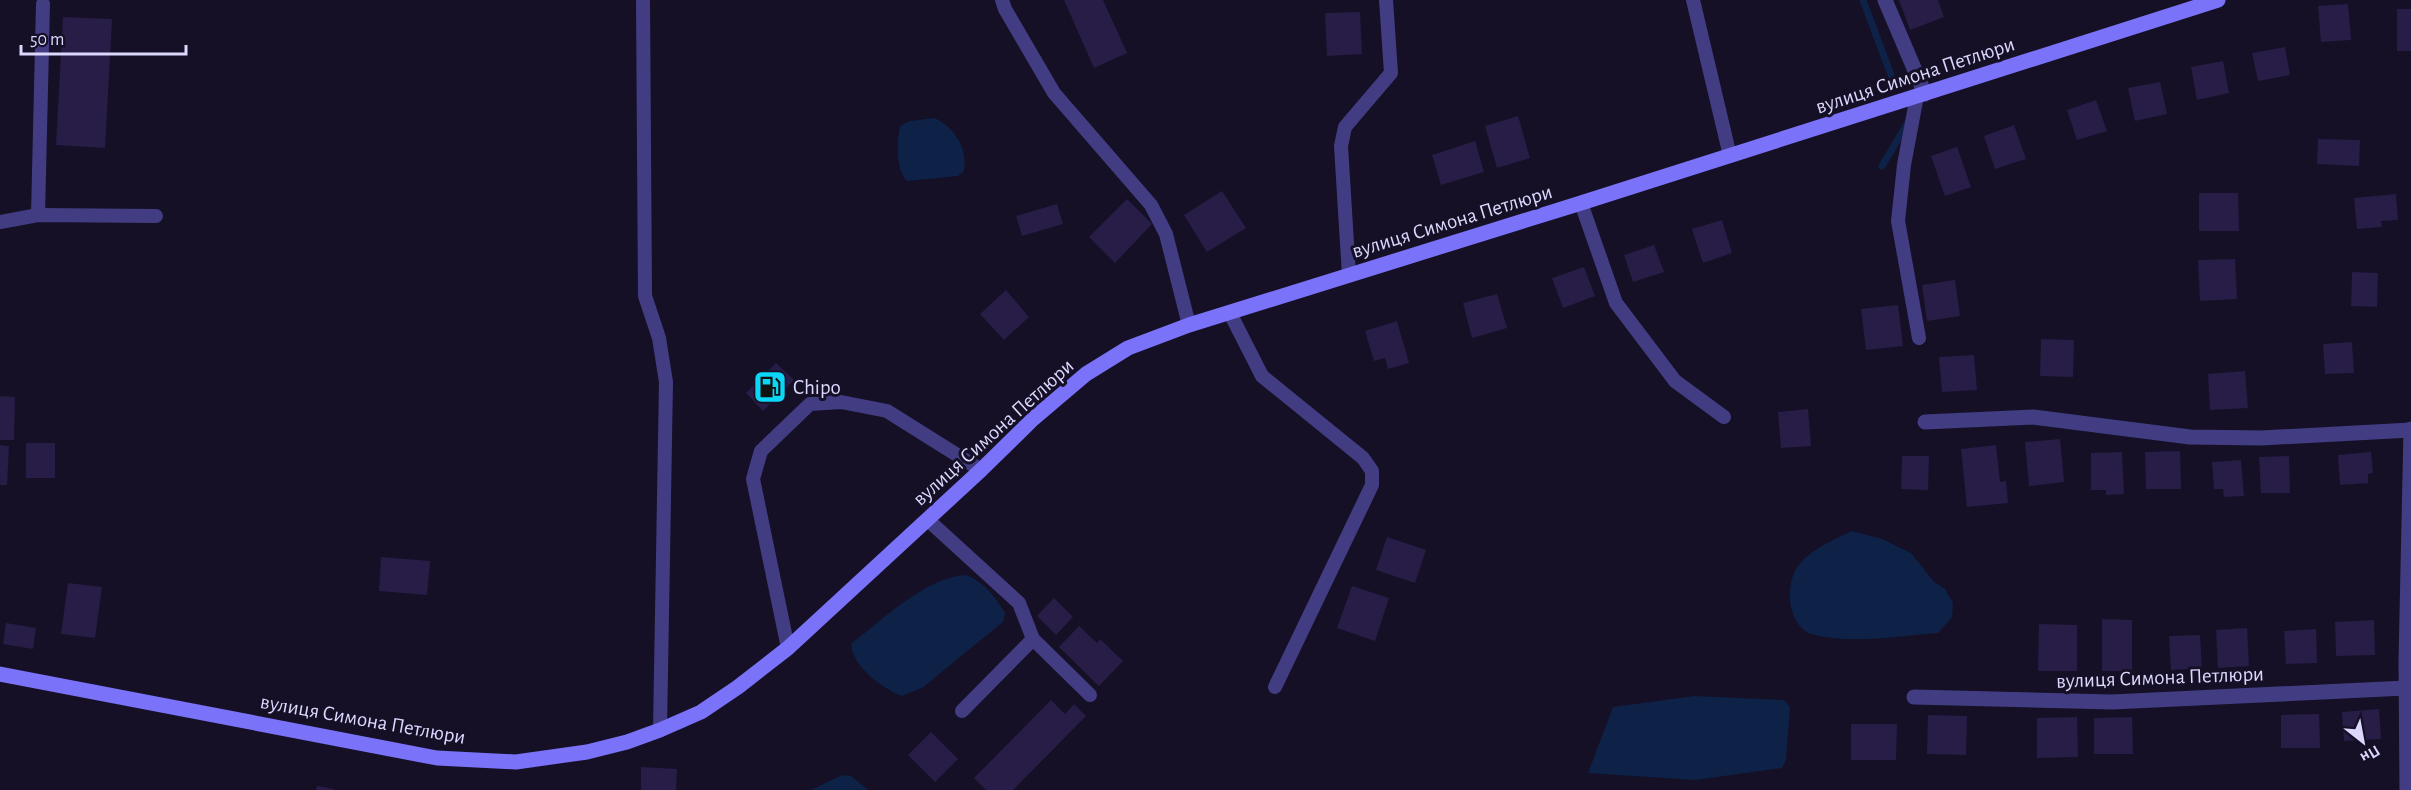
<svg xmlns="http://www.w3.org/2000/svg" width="2411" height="790" font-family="'Alegreya Sans',sans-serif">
	<rect width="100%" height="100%" fill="#151026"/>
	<g fill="#0e2147">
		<path d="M935,118C956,129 967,148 964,171L958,176L907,181C895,169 897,141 900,126L910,121Z"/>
		<path d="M1852,531L1882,539L1911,553L1934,582L1945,589L1953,603L1952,617L1938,633C1899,636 1854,644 1815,635C1786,629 1783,581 1801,562C1814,548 1835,539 1852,531Z"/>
		<path d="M966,575C985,582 995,597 1005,613L1003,622L922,688L902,696C883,689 852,666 851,644C882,620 926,577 966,575Z"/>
		<polygon points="1694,696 1784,700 1790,707 1786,760 1782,768 1695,780 1588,773 1613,707"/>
		<polygon points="842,775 851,776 868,790 811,790"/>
	</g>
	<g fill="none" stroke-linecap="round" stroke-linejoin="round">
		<g stroke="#0e2147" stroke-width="7">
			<polyline points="1863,0 1894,83"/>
			<polyline points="1882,166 1907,124"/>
		</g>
	</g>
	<g fill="#271d46">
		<polygon points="1064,0 1103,0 1127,53 1094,68"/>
		<polygon points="1899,0 1938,0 1944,17 1910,30"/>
		<polygon points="2348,4 2351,40 2321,42 2318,6"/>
		<rect x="2397" y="9" width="14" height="42"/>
		<polygon points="1360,12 1362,54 1327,56 1325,13"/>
		<polygon points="63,17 112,19 105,148 56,145"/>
		<polygon points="2285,47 2290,75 2258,81 2252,53"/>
		<polygon points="2223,61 2229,93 2197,100 2191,67"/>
		<polygon points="2160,82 2167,114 2135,121 2128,88"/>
		<polygon points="2096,100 2107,131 2077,140 2067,110"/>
		<polygon points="1518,116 1530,158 1497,168 1485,126"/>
		<polygon points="2014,125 2026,159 1995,169 1984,136"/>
		<polygon points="2318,139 2360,140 2359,166 2317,164"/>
		<polygon points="1475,141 1484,172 1441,185 1432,155"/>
		<polygon points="1957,147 1971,187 1945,196 1931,156"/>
		<polygon points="1222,191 1246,228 1207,252 1184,215"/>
		<polygon points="2199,193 2238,193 2239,231 2199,231"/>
		<polygon points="2396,194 2398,220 2381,221 2382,227 2357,229 2354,198"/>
		<polygon points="1127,199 1152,224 1115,263 1089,237"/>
		<polygon points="1057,204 1063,224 1022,236 1016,216"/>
		<polygon points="1722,220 1732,253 1703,263 1692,229"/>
		<polygon points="1654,245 1664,272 1633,282 1624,255"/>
		<polygon points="2235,259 2237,299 2200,301 2198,260"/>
		<polygon points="1584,267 1595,296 1563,308 1552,278"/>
		<polygon points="2352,272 2378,273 2377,307 2351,306"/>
		<polygon points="1955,280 1960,316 1927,321 1922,285"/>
		<polygon points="1006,290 1029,317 1004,340 980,314"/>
		<polygon points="1497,294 1507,328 1472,338 1463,303"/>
		<polygon points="1898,305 1903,346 1866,350 1861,309"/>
		<polygon points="1397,321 1409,363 1388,369 1385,358 1374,361 1365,331"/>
		<polygon points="2041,339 2074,340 2073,377 2040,376"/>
		<polygon points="2352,342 2354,373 2325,374 2323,344"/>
		<polygon points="1974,355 1977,390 1942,392 1939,357"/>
		<polygon points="776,363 794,380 763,411 746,393"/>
		<polygon points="2245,371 2248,408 2210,410 2208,374"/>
		<polygon points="0,396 15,397 14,440 0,440"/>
		<polygon points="1808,409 1811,446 1781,448 1778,412"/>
		<polygon points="2060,439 2064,482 2029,486 2025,442"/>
		<rect x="26" y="443" width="29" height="35"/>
		<polygon points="0,445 9,446 7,485 0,485"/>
		<polygon points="1996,445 2000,482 2006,481 2008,503 1967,507 1961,449"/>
		<polygon points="2180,451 2181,489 2146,489 2145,452"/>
		<polygon points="2122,452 2124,494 2106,495 2106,490 2091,490 2091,453"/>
		<polygon points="2371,452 2373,473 2368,474 2368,483 2340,485 2338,455"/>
		<polygon points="1902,456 1929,456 1928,490 1901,489"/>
		<polygon points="2289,456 2290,493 2261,493 2259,457"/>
		<polygon points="2241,460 2244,496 2224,497 2223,489 2214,489 2212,462"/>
		<polygon points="1387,537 1426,550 1415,583 1376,570"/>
		<polygon points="381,557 430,561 427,595 379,591"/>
		<polygon points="68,583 102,587 95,638 61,634"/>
		<polygon points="1352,586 1389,598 1375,641 1337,628"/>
		<polygon points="1054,598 1073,617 1056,635 1037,616"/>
		<polygon points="2102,619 2132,620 2132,671 2102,671"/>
		<polygon points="2374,620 2375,655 2336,656 2335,622"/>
		<polygon points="6,623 36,628 33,649 3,644"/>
		<polygon points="2039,624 2077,625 2077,671 2038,671"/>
		<polygon points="1079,626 1097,643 1100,639 1123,661 1099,686 1059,647"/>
		<polygon points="2247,628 2249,666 2218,668 2216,630"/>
		<polygon points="2316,629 2317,663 2286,664 2284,631"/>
		<polygon points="2200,635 2202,668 2171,670 2169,636"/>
		<polygon points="1051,700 1065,714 1074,704 1086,716 1013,790 986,790 974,778"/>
		<polygon points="2379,709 2381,739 2344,741 2342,712"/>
		<polygon points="2319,714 2320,748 2281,748 2281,715"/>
		<polygon points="1928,715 1967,716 1966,755 1927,754"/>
		<polygon points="2077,717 2078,757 2037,758 2037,718"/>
		<polygon points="2132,717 2133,754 2094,754 2094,718"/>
		<polygon points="1851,724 1897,724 1896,760 1851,760"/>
		<polygon points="931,732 958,759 935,782 908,755"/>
		<polygon points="641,767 677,769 676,790 641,790"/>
		<polygon points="317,786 334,789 333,790 316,790"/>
	</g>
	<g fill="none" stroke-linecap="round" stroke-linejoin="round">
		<g stroke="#423d83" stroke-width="14">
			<polyline points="643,0 645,296 659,338 666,382 660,730"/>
			<polyline points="1002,0 1005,9 1054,93 1151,205 1166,234 1189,325"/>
			<polyline points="1693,0 1730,156"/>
			<polyline points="1917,96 1904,165 1898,221 1919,338"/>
			<polyline points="1581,203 1616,303 1675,381 1724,417"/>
			<polyline points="38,215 43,4"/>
			<polyline points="0,222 38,215 156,216"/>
			<polyline points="1349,275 1341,146 1345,127 1391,73 1386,0"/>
			<polyline points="1230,313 1262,376 1363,458 1372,471 1372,485 1275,687"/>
			<polyline points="928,520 1019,603 1033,639 1090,695"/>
			<polyline points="788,648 753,479 761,451 810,404 841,402 887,411 981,470"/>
			<polyline points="962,711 1033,639"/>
		</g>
		<g stroke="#423d83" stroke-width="15">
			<polyline points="1885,0 1925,94"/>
			<polyline points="1925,422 2033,417 2190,437 2261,438 2411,430"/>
			<polyline points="1914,697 2112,702 2406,688"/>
			<polyline points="2407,790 2406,662 2411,429"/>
		</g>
		<polyline stroke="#7a72f9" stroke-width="15" points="0,674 437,758 516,762 587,752 627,742 660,730 701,712 738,687 788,648 981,470 1033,419 1086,374 1128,348 1189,325 1581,203 2218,0"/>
	</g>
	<defs>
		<g id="fuel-square" transform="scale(1.725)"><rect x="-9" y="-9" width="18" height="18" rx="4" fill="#0bd6f5" stroke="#151026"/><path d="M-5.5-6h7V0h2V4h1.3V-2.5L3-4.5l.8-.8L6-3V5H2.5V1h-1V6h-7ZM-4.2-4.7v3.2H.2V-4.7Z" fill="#111"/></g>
	</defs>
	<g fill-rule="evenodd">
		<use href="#fuel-square" x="770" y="387"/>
	</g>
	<g text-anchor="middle" stroke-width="6" stroke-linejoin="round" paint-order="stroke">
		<g font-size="21" fill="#dcd7fd" stroke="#151026">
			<text transform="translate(1915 75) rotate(-18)" y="7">вулиця Симона Петлюри</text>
			<text transform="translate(1452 221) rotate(-17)" y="7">вулиця Симона Петлюри</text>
			<text transform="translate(993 432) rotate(-42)" y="7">вулиця Симона Петлюри</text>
			<text transform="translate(2160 677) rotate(-2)" y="7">вулиця Симона Петлюри</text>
			<text transform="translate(363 719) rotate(10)" y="7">вулиця Симона Петлюри</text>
		</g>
		<g font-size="21" fill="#dcd7fd" stroke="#151026" text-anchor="start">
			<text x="793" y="394">Chipo</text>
		</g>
	</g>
	<g transform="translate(2363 742) rotate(149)" stroke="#151026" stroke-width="4.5" paint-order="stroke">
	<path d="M0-4.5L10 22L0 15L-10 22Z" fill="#dcd7fd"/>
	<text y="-9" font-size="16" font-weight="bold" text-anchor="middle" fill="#dcd7fd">Пн</text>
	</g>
	<path d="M21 45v9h165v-9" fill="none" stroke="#dcd7fd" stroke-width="3"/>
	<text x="30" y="45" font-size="18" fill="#dcd7fd" stroke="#151026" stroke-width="4.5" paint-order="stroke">50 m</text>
</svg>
